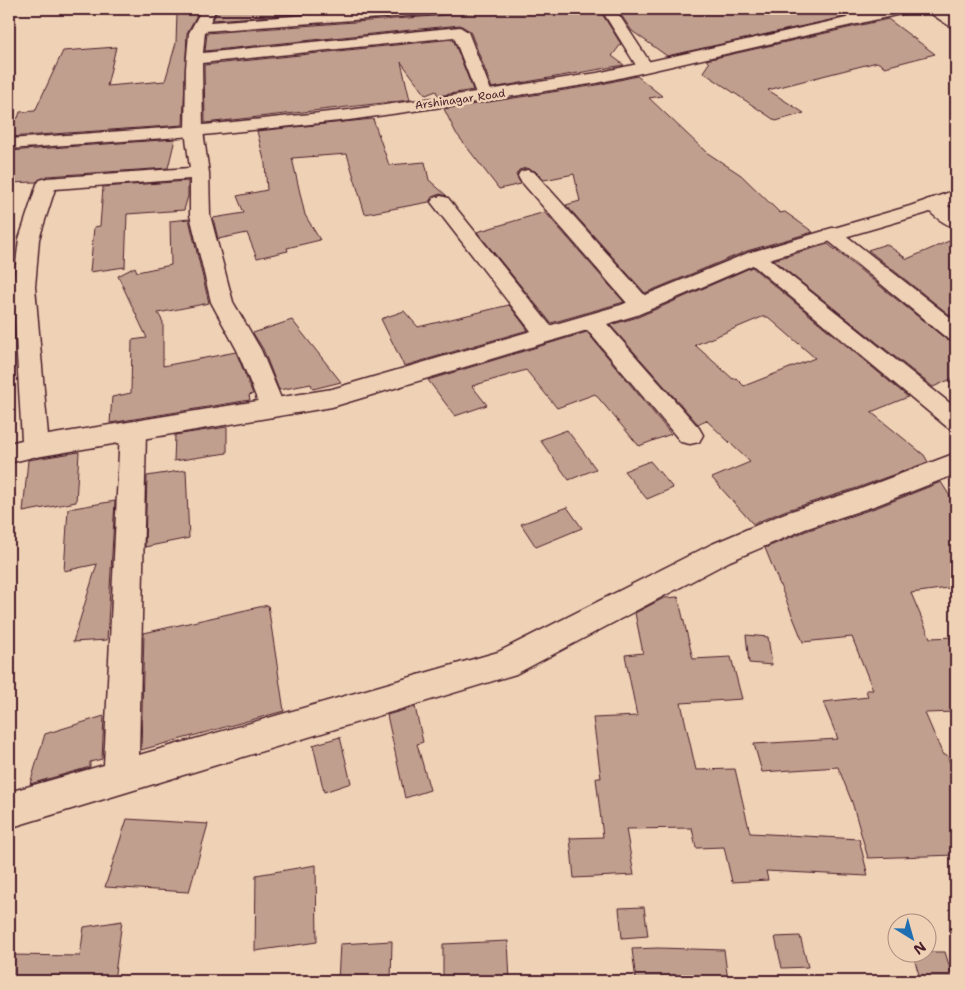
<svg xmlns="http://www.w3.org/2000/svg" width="965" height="990" font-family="'Shantell Sans',sans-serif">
	<rect width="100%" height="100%" fill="#efd1b5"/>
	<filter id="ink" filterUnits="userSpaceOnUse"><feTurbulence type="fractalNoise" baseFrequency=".02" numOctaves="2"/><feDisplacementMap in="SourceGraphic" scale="10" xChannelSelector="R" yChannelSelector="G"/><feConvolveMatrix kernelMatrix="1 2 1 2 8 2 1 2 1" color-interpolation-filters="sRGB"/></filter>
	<g filter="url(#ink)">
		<g fill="#c19f8e" stroke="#4a1f2b" fill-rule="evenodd">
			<polygon points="218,9 369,9 213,20"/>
			<polygon points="457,9 599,9 621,44 612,56 624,65 492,88 470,31 460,25 205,51 207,33 448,15"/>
			<polygon points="617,9 836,9 844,17 667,56 632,31"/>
			<polygon points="199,11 187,33 183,125 9,137 9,119 18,118 20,112 35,111 63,51 116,47 107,86 165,81 176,43 177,13"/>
			<polygon points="888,19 935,54 885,67 877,62 768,90 804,113 776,121 703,72 709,63 706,60"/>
			<polygon points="453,39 473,90 438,96 436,91 426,95 401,62 410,100 205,123 204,65"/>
			<polygon points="637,76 662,96 649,98 706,152 741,175 780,213 785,212 813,232 747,251 645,293 566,205 580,201 574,174 544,180 535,171 526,168 519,170 516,175 521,184 499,189 456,133 444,109 597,85"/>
			<polygon points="373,119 389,165 425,162 429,180 447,196 440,194 432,197 429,202 365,214 347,154 292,158 305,215 320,240 287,248 288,251 257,258 247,233 218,239 213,218 244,213 237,196 267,190 265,164 257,131"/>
			<polygon points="175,139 168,168 47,176 36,182 9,183 9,151"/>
			<polygon points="188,181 188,196 184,210 127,214 125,267 90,272 94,227 100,226 103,187"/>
			<polygon points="545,212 624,302 551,323 477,232"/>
			<polygon points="189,219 209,303 158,313 163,322 163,366 236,352 253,394 249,395 250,400 110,423 112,397 131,393 132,340 147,338 118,276 135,267 137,272 171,265 170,221"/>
			<polygon points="956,238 956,320 868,250 886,244 907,259"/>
			<polygon points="828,244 947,340 956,343 956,377 933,387 773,260"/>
			<path d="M752,267L908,397L871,412L924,455L928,462L857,488L784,511L753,524L712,478L750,462L706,420L698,424L610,325L638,317ZM762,317H768L815,358L744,386L736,378L733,379L695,345Z"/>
			<polygon points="509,305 528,330 404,366 381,319 404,311 418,327"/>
			<polygon points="292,320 341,382 313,389 311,384 279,390 263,349 253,333"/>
			<polygon points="587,332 671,434 639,446 595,394 557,408 526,370 472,386 487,405 455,416 428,380"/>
			<polygon points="227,427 227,453 174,461 175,435"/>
			<polygon points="567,430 596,469 569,480 540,440"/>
			<polygon points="79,452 76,502 23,512 28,460"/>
			<polygon points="650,461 673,488 647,499 624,471"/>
			<polygon points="186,470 189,538 145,547 147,476"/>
			<polygon points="941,482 956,506 956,587 911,593 930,638 956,637 956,712 925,713 943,755 947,755 956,779 956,855 868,858 852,802 838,767 762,772 754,744 838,739 823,702 868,697 866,690 873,690 852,637 803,642 765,548 806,531 878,507"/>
			<polygon points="115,501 107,640 73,642 97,564 64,571 68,509"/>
			<polygon points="567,507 582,528 536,547 521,524"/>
			<polygon points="678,597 693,659 731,657 742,699 681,703 696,770 735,769 750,833 859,839 868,876 766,871 768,880 732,882 724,847 696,848 692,828 626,829 634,875 574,878 570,838 603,837 596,778 601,778 593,718 637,716 625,655 643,653 635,613 664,598"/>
			<polygon points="268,605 284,711 141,750 144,633"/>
			<polygon points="746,635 768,637 772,665 749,663"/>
			<polygon points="415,707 423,742 417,744 430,790 405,798 387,715"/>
			<polygon points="104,716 102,759 90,762 90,767 30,784 45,734"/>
			<polygon points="340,737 351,783 324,792 313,745"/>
			<polygon points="127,819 208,824 189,892 105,887"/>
			<polygon points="316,865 317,942 255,951 256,875"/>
			<polygon points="644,907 648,936 622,938 619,908"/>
			<polygon points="122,921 114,981 9,981 9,955 80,956 84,927"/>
			<polygon points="800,936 808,967 782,968 775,937"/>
			<polygon points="392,941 391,981 338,981 340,944"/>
			<polygon points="508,941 510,981 443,981 443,944"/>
			<polygon points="658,948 724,950 728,981 676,981 676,979 636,981 632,949"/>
			<polygon points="912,952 945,952 954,981 921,981"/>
		</g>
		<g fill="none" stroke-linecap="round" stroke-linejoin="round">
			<g stroke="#4a1f2b" stroke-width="3">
				<g id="minor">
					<polygon points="202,9 216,9 210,22 392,9 455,9 448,13 205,31 203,53 460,27 468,32 493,96 491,100 479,100 477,96 454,37 202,63 203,131 209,173 210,215 233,302 261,350 285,408 281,414 272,417 263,414 237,350 211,302 190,215 190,179 55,189 39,239 35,287 49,447 45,454 9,463 9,443 22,440 13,287 19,239 37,184 40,180 47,178 190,168 185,131 186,68 189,33"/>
					<polygon points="601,9 615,9 653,67 651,70 639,70"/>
					<polygon points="838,9 854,9 866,20 859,24 854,23"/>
					<polygon points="924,9 941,9 956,18 956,28 951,27"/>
					<polygon points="527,170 534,172 649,300 652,305 649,310 641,312 633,310 520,180 518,176 520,172"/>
					<polygon points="441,196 448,198 554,330 558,335 554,340 546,342 538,340 431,202 434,198"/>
					<path d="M933,198L940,200L956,212V228C945,225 930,214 923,204L926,200Z"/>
					<polygon points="832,228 839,230 956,322 956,341 948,339 825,238 822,234 825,230"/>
					<polygon points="755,251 762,253 956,408 956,430 947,427 748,261 744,257 748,253"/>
					<polygon points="592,314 600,316 699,428 703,435 699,442 690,444 681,442 584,326 581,321 584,316"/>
					<polygon points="133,422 142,424 146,431 139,755 498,652 710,545 785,513 858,490 956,453 956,474 877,505 805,529 730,561 516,674 9,828 9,792 104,765 120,431 124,424"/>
				</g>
			</g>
			<g stroke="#4a1f2b" stroke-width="3">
				<g id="tertiary">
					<polygon points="887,9 912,9 905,13 597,83 456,105 349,120 194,136 9,149 9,139 194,126 349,110 456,95 597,73"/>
					<polygon points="956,190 956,203 924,214 762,261 637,315 332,407 36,457 27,454 23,447 27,440 36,437 332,389 621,305 748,253 910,206"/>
				</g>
			</g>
			<use href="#minor" fill="#efd1b5" fill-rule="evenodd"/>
			<use href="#tertiary" fill="#efd1b5" fill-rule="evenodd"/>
		</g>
	</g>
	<g text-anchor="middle" stroke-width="5" stroke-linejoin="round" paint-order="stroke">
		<g font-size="11" fill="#4a1f2b" stroke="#efd1b5">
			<text transform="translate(460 99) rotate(-8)" y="4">Arshinagar Road</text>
		</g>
	</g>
	<rect width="965" height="990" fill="none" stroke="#efd1b5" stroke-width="30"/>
	<rect x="15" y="15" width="935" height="960" fill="none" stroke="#4a1f2b" stroke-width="2" filter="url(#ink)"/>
	<g transform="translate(912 938) rotate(143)"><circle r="24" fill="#efd1b5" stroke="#ad8a7e"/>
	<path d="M0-4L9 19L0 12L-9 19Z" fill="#1f6fb2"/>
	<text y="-8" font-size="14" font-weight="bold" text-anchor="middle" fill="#4a1f2b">N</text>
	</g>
</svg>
